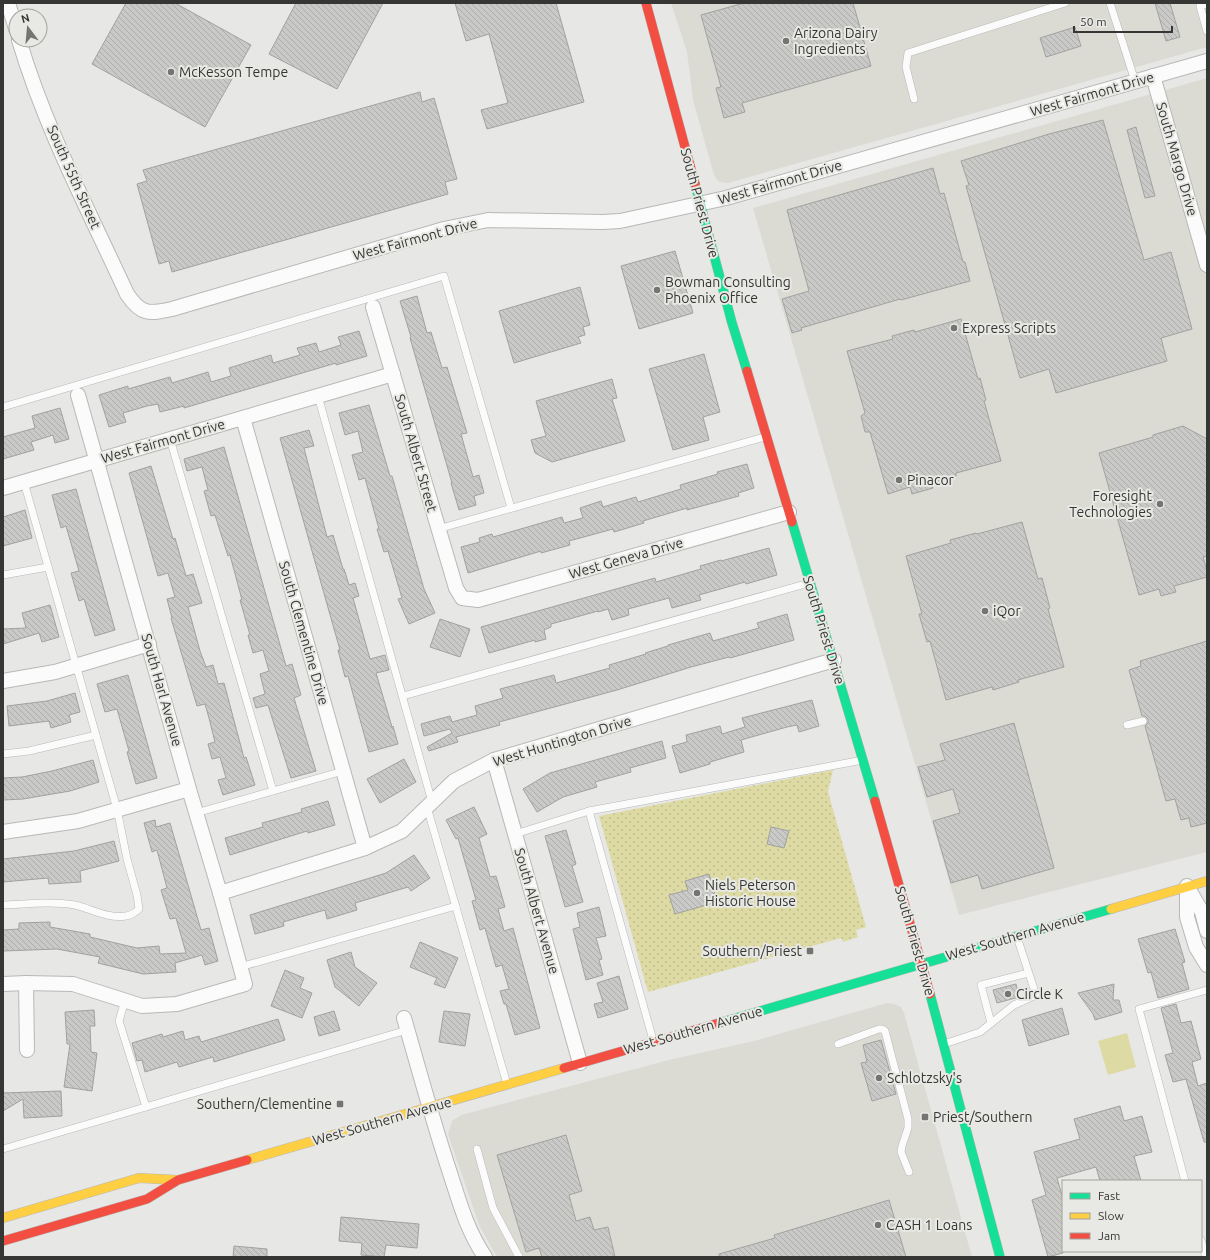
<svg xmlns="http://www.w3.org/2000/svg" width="1210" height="1260" font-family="Ubuntu,sans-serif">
	<defs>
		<pattern id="green-dots" width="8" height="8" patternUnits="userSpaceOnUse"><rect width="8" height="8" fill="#dedaa4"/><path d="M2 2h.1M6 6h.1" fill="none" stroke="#bfbc8e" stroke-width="1.8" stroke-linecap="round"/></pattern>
		<pattern id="building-back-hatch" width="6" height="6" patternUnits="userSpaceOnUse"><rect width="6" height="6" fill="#c9c9c7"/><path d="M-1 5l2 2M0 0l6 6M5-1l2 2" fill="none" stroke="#adadac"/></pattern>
	</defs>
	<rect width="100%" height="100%" fill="#e7e7e5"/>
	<g fill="#dbdbd4">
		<polygon points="671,3 1207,3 1207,47 728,183 725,183 718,181 714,175 693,100 687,52"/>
		<polygon points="1207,78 1207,852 959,915 753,208"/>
		<polygon points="887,1003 894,1004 901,1007 904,1013 972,1257 498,1257 494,1252 479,1225 448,1134 452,1121 461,1115 669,1060 754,1041"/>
	</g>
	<polygon fill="url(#green-dots)" points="833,770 828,792 866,927 856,930 858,937 843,942 841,938 648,992 599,816"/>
	<polygon fill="#dedaa4" points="1127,1033 1136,1067 1108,1075 1098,1041"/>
	<g fill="url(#building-back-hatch)" stroke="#a1a1a0">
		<polygon points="126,3 175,3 251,45 205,127 92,64"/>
		<polygon points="296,3 383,3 337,89 269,54"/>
		<polygon points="455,3 556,3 584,102 487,129 481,110 508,103 489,34 466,41"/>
		<polygon points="744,3 853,3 871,66 742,103 745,112 724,118 716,88 721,87 701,15"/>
		<polygon points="1155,3 1170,3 1180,37 1166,41"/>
		<polygon points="1075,27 1081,46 1046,57 1040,38"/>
		<polygon points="420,92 422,102 434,98 457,179 445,182 448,194 172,272 169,261 159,264 137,184 147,181 143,170"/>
		<polygon points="1103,120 1144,260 1171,252 1192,329 1161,338 1167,361 1056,393 1049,369 1020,378 966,186 969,185 961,161 1049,134"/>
		<polygon points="1136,127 1155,196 1145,198 1127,130"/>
		<polygon points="933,168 940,194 944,193 963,262 965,262 970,281 901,300 900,299 801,328 802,330 792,333 782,299 809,291 787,210"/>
		<polygon points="675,251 693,313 639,329 621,266"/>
		<polygon points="580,287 590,325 583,327 585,335 578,337 581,343 514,363 499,311"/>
		<polygon points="417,296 427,333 431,332 442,368 447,367 467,433 461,434 473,477 479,475 484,493 474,496 476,505 459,510 451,483 452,483 410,338 411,337 400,301"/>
		<polygon points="961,319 978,379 980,378 986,400 984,401 1001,461 956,473 956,476 931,483 933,488 912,494 910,487 888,494 870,432 865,432 861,416 865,413 847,351 893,339 892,336 914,330 915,332"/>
		<polygon points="359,331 367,356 336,365 336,363 184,408 184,406 160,412 158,404 147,406 123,413 126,422 109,427 99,395 128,386 128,389 170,377 172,383 208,372 211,382 231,376 229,368 271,355 273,363 300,355 297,348 316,343 319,352 341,345 338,337"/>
		<polygon points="704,354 720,412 703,417 709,440 673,450 649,369"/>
		<polygon points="612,379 617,398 612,399 625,441 552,462 535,453 531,440 546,436 536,401"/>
		<polygon points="369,405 390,476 392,476 424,589 435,613 409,624 398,599 402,598 388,551 384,552 377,529 379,529 365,478 359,480 352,455 363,452 358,431 345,435 339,413"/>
		<polygon points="60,408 69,439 55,443 53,435 31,442 34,450 3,459 3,437 35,428 32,416"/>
		<polygon points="1183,426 1207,439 1207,556 1203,557 1207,571 1207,577 1174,586 1176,592 1161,596 1159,589 1139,595 1099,453 1153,437 1153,435"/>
		<polygon points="309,430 314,446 304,448 327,537 333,535 343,569 344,569 349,585 355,583 359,596 353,598 370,659 385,655 389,670 376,673 392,727 393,726 398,744 369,752 348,676 345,677 338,650 340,650 280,438"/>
		<polygon points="224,447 286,666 292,664 301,695 294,698 316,771 291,778 268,705 256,708 253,698 265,694 260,674 269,671 263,650 253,653 248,635 250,635 240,600 242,600 230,555 228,556 215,515 211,516 204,491 208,490 202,467 187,471 184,459"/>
		<polygon points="747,464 754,488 738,493 739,496 687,510 687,508 643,521 644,523 614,532 613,529 569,541 570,545 541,553 541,551 468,573 461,547 480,542 479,538 492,534 493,537 562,517 564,523 583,518 580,508 601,501 603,507 636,497 638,502 681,489 680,485 718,474 717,472"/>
		<polygon points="151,466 173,539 175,538 186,576 193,574 202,603 188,607 200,651 206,667 213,665 218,684 224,683 244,758 246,757 255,785 223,795 218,780 226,778 220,757 212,759 208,744 215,742 209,718 205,704 197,706 171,618 172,618 167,599 175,597 168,573 158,576 129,473"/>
		<polygon points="76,489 115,630 95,636 84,599 79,601 71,573 79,571 66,526 61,528 52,495"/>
		<polygon points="25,510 32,538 3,546 3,517"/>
		<polygon points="1022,522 1038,579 1042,578 1050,608 1048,609 1064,667 1018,680 1019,682 993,690 992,687 946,700 930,641 927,642 919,614 922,614 906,556 951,543 950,540 976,533 977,534"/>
		<polygon points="769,548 777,575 746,584 745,582 699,595 701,600 672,608 669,598 628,609 629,615 612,620 608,609 598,612 598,611 551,624 551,627 544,630 546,639 535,642 535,640 489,653 481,627 655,578 656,582 701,569 700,566 721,560 721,561"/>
		<polygon points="50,605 59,637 42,642 39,633 3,644 3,629 26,628 22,613"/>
		<polygon points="787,614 794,640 730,658 729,657 691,667 617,690 499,722 500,725 456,737 458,742 429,751 427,747 452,733 450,729 424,736 421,724 450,716 452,722 477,715 475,706 503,698 500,689 554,675 556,683 610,668 609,665 646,654 645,653 668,646 668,645 710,633 713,641 759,628 757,623"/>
		<polygon points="440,619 470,629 460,657 430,647"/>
		<polygon points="1207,641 1207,823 1191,827 1189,818 1181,820 1175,799 1166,801 1145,726 1148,723 1148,719 1145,716 1142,716 1129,670 1141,666 1140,661"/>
		<polygon points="128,675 157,778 136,784 127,752 129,751 117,709 105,712 97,684"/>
		<polygon points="75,693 80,712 69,715 71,722 51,728 49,721 9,726 7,706 47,701"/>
		<polygon points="812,700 819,726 799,732 797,725 787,727 741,740 744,752 710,762 710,764 680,773 672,746 687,742 686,735 720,726 722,734 745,727 742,718"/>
		<polygon points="1014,723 1054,868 982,889 978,875 951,883 933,821 960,813 953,789 927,797 918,767 945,760 940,744"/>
		<polygon points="662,741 666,758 630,768 631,772 595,782 597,787 563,797 537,812 523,789 550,773"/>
		<polygon points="404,759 416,782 380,803 367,779"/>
		<polygon points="93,760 99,782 70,791 23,799 3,800 3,778 22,777 52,771"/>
		<polygon points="328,801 335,825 308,833 307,831 230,855 225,838 263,827 262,823 302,812 301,809"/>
		<polygon points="474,807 487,834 479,838 490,877 496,876 505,907 498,909 504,931 513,928 540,1028 515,1035 506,1004 504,1004 500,991 509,989 502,965 496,967 485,928 480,930 472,901 476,900 458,838 456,839 446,820"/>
		<polygon points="155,820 156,827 170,823 201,930 209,928 218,961 205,965 202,955 175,963 176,972 143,974 98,963 100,957 57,949 3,951 3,930 19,929 19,923 50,922 50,927 90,934 90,937 137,948 159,946 160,954 186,953 176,918 170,919 161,890 167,888 157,850 152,852 144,823"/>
		<polygon points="771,827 789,831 784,848 767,844"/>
		<polygon points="566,830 576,864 572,866 583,902 565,907 545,836"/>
		<polygon points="114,841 119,861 80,871 81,882 49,884 48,878 3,882 3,859 74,851"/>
		<polygon points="414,855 430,878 411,891 408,887 355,903 357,910 327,919 325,910 283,922 284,926 255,934 250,915 386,873"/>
		<polygon points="709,874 717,902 675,914 669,895 688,890 685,881"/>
		<polygon points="599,907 606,936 596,938 602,959 599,960 603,975 586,980 573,929 580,927 577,913"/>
		<polygon points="1175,929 1185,962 1182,963 1189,989 1158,998 1151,972 1148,973 1138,939"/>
		<polygon points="420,942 458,958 445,988 434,984 437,978 410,967"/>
		<polygon points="351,952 355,967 377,983 359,1006 335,987 327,960"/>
		<polygon points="285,970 304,978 300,988 312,993 302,1018 271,1006"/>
		<polygon points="619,976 628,1009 598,1018 594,1004 603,1002 597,983"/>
		<polygon points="1016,984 1019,997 997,1003 993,990"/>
		<polygon points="1114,984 1113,1000 1119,1000 1122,1012 1095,1020 1093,1014 1078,993"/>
		<polygon points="1176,1004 1181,1023 1191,1021 1201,1059 1192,1062 1198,1086 1207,1083 1207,1142 1204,1142 1186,1079 1173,1082 1165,1055 1173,1053 1161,1008"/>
		<polygon points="1062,1008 1069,1034 1029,1046 1022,1020"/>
		<polygon points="94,1010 95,1026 90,1026 91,1052 97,1053 92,1091 64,1087 70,1044 67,1044 65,1012"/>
		<polygon points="334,1011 340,1030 319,1036 314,1017"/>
		<polygon points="444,1011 470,1014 465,1046 439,1042"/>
		<polygon points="278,1019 285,1040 214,1062 213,1057 179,1067 177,1062 145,1072 142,1060 137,1061 132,1043 162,1034 163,1037 183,1031 185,1040 199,1036 201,1042"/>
		<polygon points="881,1040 896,1094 872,1101 861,1063 867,1062 863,1045"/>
		<polygon points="61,1091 62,1116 24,1118 23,1099 3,1111 3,1093"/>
		<polygon points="1120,1106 1124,1121 1142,1116 1152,1152 1134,1156 1141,1181 1100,1181 1096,1167 1057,1178 1063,1199 1063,1253 1048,1257 1032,1200 1046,1195 1034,1152 1080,1139 1074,1119"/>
		<polygon points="566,1135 582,1191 569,1195 576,1221 590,1217 594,1230 608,1227 615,1257 542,1257 539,1248 526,1252 497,1155"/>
		<polygon points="889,1200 906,1257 719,1257 719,1254 775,1238 774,1235"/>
		<polygon points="341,1217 419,1224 417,1248 386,1245 384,1257 361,1255 362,1243 339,1241"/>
		<polygon points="234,1246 267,1249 267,1257 233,1257"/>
	</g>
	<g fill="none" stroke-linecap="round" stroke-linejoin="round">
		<g stroke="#b8b8b6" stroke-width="8">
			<g id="lane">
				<polyline points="1110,3 1135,81"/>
				<polyline points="1207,4 1200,6 1207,31"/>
				<polyline points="914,99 906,67 908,53 1065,3"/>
				<polyline points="318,396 432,802"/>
				<polyline points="3,407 444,276 511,508"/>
				<polyline points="170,439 273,791"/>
				<polyline points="438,529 764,437"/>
				<polyline points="3,575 48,567"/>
				<polyline points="403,696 809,583"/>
				<polyline points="1127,725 1143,721"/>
				<polyline points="3,754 29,751 96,735"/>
				<polyline points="427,807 507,1084"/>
				<polyline points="589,811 653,1040"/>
				<polyline points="196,813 343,771"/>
				<polyline points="515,834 589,811 863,760"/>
				<path d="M3,905C27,904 51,901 75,905C92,909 108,919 126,916C132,915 135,913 139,909L137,895L127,859L117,809L24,482"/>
				<polyline points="240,967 456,906"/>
				<polyline points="125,1000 119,1021 146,1107"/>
				<polyline points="991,1023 981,985 1028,973"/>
				<polyline points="838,1044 879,1029 882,1029 885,1031 908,1119 908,1128 902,1146 901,1152 909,1172"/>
				<polyline points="944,1044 980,1032 1014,1005 1036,995 1017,937"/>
				<polyline points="3,1149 407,1030"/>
				<polyline points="477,1149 493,1208 519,1257"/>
				<polyline points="1185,1181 1139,1009 1207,990"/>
				<polyline points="1201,1240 1206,1257"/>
			</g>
		</g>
		<g stroke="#b8b8b6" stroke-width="16">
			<g id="street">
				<polyline points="8,3 16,29"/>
				<path d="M19,40C45,128 89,211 127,294C141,315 149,314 172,309L444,229L488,220L603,222L620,221L726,198L1207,61"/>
				<polyline points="1153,76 1207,265"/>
				<polyline points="373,307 456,588 462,598 478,600 789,512"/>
				<polyline points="243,418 365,848"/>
				<polyline points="3,488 393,374"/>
				<polyline points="3,681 55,672 149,644"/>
				<polyline points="494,760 580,1063"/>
				<polyline points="3,832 78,821 189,789"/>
				<polyline points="1187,886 1187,917 1196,947 1207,965"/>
				<polyline points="1188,888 1202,912 1207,931"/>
				<polyline points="220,893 365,848 402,831 454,781 494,760 834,660"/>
				<polyline points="26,983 27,1050"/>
				<polyline points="3,984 26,983 73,984 142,1006 177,1004 245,984 220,893 189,789 78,395"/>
				<path d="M404,1018C419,1070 433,1122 450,1173C460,1204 467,1230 485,1257"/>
			</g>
		</g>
		<g stroke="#b8b8b6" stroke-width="10">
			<g id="fast">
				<polyline points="695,184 732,323 747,371"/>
				<polyline points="792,522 875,801"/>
				<polyline points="930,994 1000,1257"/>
				<polyline points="719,1023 1111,909"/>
			</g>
		</g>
		<g stroke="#b8b8b6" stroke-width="10">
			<g id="slow">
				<polyline points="1111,909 1207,881"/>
				<polyline points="247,1160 564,1068"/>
				<polyline points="3,1218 139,1178 178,1180"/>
			</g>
		</g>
		<g stroke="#b8b8b6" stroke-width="10">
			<g id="jam">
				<polyline points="646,3 695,184"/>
				<polyline points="747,371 792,522"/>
				<polyline points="875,801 930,994"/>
				<polyline points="564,1068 719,1023"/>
				<polyline points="3,1241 147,1199 178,1180 247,1160"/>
			</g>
		</g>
		<use href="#lane" stroke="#fbfbfb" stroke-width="7"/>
		<use href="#street" stroke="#fbfbfb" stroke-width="14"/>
		<use href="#fast" stroke="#16e098" stroke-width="9"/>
		<use href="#slow" stroke="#ffcf43" stroke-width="9"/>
		<use href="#jam" stroke="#f24e42" stroke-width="9"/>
	</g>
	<g fill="#747473" stroke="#e8e8e4" stroke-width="1.5">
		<circle cx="786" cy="41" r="4"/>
		<circle cx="171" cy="72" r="4"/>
		<circle cx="657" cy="290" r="4"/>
		<circle cx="954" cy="328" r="4"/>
		<circle cx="899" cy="480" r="4"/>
		<circle cx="1160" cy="504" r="4"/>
		<circle cx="985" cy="611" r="4"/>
		<circle cx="697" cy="893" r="4"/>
		<rect x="806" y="947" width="8" height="8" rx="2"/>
		<circle cx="1008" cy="994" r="4"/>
		<circle cx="879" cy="1078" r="4"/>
		<rect x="336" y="1100" width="8" height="8" rx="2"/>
		<rect x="921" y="1113" width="8" height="8" rx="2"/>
		<circle cx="878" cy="1225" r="4"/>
	</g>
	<g text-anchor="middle" stroke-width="4" stroke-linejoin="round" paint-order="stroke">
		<g font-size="14" fill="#363635" stroke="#e8e8e4" text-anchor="start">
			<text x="794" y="38">Arizona Dairy<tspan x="794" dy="16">Ingredients</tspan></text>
			<text x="179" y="77">McKesson Tempe</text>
			<text x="665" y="287">Bowman Consulting<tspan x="665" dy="16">Phoenix Office</tspan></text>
			<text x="962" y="333">Express Scripts</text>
			<text x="907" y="485">Pinacor</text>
			<text x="1152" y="501" text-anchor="end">Foresight<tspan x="1152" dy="16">Technologies</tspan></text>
			<text x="993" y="616">iQor</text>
			<text x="705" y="890">Niels Peterson<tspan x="705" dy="16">Historic House</tspan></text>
			<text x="802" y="956" text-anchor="end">Southern/Priest</text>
			<text x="1016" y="999">Circle K</text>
			<text x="887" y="1083">Schlotzsky's</text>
			<text x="332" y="1109" text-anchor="end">Southern/Clementine</text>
			<text x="933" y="1122">Priest/Southern</text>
			<text x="886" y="1230">CASH 1 Loans</text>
		</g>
		<g font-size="14" fill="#363635" stroke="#e8e8e4">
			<text transform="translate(1092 94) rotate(-16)" y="5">West Fairmont Drive</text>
			<text transform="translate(1177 159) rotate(74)" y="5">South Margo Drive</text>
			<text transform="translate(74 177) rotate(66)" y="5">South 55th Street</text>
			<text transform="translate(780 182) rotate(-16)" y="5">West Fairmont Drive</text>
			<text transform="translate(700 203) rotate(75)" y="5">South Priest Drive</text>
			<text transform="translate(415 239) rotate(-15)" y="5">West Fairmont Drive</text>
			<text transform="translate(163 441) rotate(-16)" y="5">West Fairmont Drive</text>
			<text transform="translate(416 453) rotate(74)" y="5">South Albert Street</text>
			<text transform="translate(626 558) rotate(-16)" y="5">West Geneva Drive</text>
			<text transform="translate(824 630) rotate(73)" y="5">South Priest Drive</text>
			<text transform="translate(304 633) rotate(74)" y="5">South Clementine Drive</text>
			<text transform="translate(162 690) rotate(74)" y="5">South Harl Avenue</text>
			<text transform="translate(562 741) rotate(-17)" y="5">West Huntington Drive</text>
			<text transform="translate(537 911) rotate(74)" y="5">South Albert Avenue</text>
			<text transform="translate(1015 936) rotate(-16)" y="5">West Southern Avenue</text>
			<text transform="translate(915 941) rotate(74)" y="5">South Priest Drive</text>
			<text transform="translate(693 1030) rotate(-16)" y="5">West Southern Avenue</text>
			<text transform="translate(382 1121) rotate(-16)" y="5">West Southern Avenue</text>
		</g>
	</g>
	<rect width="1210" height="1260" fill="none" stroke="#363635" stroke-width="8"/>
	<rect x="1062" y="1180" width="140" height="72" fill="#e8e8e4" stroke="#a1a19e"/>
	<rect x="1070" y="1193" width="20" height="6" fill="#16e098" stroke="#a1a19e"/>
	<text x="1098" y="1200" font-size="12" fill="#363635">Fast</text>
	<rect x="1070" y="1213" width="20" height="6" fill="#ffcf43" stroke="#a1a19e"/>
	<text x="1098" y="1220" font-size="12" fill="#363635">Slow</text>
	<rect x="1070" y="1233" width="20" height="6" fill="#f24e42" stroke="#a1a19e"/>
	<text x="1098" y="1240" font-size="12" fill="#363635">Jam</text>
	<g transform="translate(28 28) rotate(344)"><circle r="19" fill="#e8e8e4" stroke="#a1a19e"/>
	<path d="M0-3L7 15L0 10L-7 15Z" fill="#747473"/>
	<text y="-6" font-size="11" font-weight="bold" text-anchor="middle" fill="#363635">N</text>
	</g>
	<path d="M1074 26v6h98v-6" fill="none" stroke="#363635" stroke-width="2"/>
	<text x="1080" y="26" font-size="12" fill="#363635" stroke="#e8e8e4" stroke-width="3" paint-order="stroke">50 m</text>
</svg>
